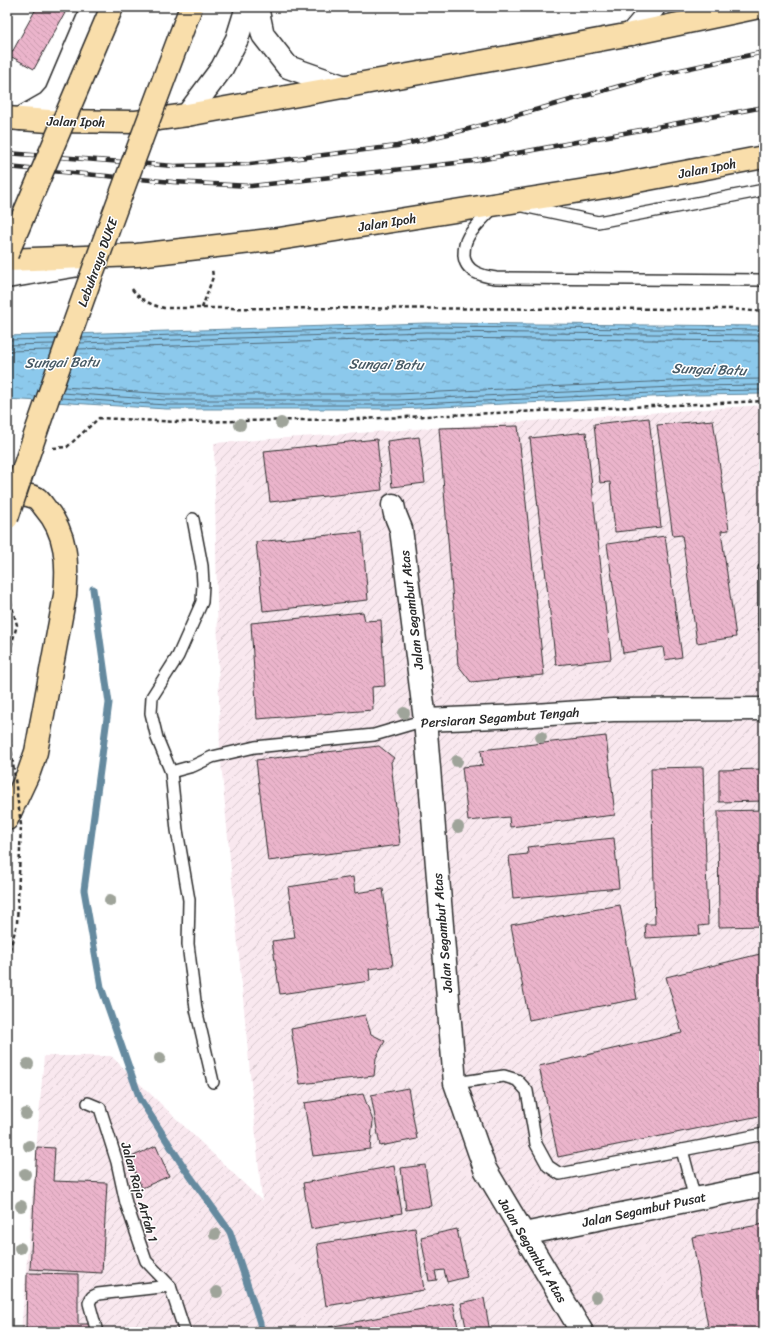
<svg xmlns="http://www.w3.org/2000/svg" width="771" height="1339" font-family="Sriracha,sans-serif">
	<defs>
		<pattern id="industrial-furrows" width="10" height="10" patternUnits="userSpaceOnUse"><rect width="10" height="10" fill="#f9e8ef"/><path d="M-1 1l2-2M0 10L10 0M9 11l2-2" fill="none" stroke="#d6c7cd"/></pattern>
		<pattern id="water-ripples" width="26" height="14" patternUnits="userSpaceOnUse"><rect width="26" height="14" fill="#8cc9ec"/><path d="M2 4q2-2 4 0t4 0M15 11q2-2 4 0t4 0" fill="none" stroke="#73a3bf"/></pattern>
		<pattern id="building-back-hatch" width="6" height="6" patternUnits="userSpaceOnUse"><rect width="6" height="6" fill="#ebb4cb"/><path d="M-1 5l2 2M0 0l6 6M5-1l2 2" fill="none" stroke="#ca9bae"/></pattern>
	</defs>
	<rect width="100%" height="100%" fill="#fff"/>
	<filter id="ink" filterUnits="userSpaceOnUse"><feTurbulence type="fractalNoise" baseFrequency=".025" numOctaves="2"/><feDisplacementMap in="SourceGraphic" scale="8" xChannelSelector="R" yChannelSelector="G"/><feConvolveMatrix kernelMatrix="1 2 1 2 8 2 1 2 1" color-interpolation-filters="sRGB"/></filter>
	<g filter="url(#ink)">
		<polygon fill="url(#industrial-furrows)" points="764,405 764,1332 21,1332 44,1056 111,1056 262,1201 220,752 214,443"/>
		<polygon fill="url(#water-ripples)" stroke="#658a9f" points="426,323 764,326 764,394 694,395 398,409 166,409 7,399 7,336"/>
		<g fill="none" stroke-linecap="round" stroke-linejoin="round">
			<g stroke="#526a78" stroke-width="1">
				<polyline points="82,338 426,327 764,330"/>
				<polyline points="7,340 56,339"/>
				<polyline points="80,343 426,332 764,335"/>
				<polyline points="7,345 54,344"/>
				<polyline points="78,349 426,338 764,341"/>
				<polyline points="7,351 52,350"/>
				<polyline points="64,387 166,394 398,394 693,380 764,379"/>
				<polyline points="62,393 166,400 398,400 694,386 764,385"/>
				<polyline points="60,398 166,405 398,405 694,391 764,390"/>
			</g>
			<polyline stroke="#658a9f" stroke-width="7" points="93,589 109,703 84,890 101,987 140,1099 185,1169 230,1232 260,1323 261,1332"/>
		</g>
		<g fill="url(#building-back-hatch)" stroke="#2b2b2b">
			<polygon points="37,7 54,7 65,13 34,69 10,56"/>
			<polygon points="649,418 661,527 615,532 610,482 600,483 594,424"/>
			<polygon points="713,420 729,530 721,531 736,637 697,643 682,535 673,536 657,425"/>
			<polygon points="518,426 544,675 471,682 458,665 439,428"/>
			<polygon points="586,432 611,659 556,665 530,438"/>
			<polygon points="419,437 425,483 392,487 387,441"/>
			<polygon points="377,439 382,490 270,502 264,451"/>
			<polygon points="362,532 368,600 263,611 256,542"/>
			<polygon points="665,536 682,657 665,660 663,647 623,653 607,544"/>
			<polygon points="363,612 365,621 381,620 385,686 372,687 373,710 257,719 251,623"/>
			<polygon points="606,736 615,815 510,827 509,817 468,821 462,767 483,765 481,750"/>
			<polygon points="379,746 394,758 391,762 400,845 268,861 256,760"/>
			<polygon points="703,767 708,925 699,926 700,935 646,938 645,924 655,924 651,768"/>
			<polygon points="764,769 764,801 719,802 719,770"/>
			<polygon points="764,810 764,926 719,927 718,811"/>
			<polygon points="614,838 619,888 513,898 509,856 528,854 527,847"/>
			<polygon points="353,877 355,893 383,889 393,966 369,969 370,981 280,994 272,941 295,938 288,887"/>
			<polygon points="620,905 637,999 529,1020 511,925"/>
			<polygon points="764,953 764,1115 558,1157 539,1066 682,1033 666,977"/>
			<polygon points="365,1015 371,1034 385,1041 376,1058 374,1076 300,1084 291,1029"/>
			<polygon points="408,1088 417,1139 380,1146 371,1095"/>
			<polygon points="363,1094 373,1121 370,1149 313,1156 304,1103"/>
			<polygon points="156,1146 169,1176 142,1188 129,1158"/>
			<polygon points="37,1147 55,1148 53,1181 107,1183 102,1273 30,1269"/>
			<polygon points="425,1165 431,1206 406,1210 401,1168"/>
			<polygon points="394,1166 402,1213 311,1229 303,1183"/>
			<polygon points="764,1224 764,1332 709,1332 692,1237"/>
			<polygon points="415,1228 424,1290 326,1306 317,1244"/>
			<polygon points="457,1229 467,1277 447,1282 444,1270 435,1271 437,1280 429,1281 421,1237"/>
			<polygon points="27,1273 78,1274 78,1324 92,1324 92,1332 26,1332"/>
			<polygon points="484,1298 490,1332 467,1332 461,1303"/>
			<polygon points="453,1303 459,1332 329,1332 329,1327"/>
		</g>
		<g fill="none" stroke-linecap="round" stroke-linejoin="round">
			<g stroke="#2b2b2b" stroke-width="14">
				<g id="service">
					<path d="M495,206C488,214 472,229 468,237C465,242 464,249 464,255C465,272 482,276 496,278L764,280"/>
					<polyline points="523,206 598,222 764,190"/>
					<polyline points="193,519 202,566 203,584 202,602 178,656 152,697 151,713 157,738 171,772 177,830 189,900 188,944 196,1009 213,1082"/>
					<polyline points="764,569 764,626"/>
					<polyline points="171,772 193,766 212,757 255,747 374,735 425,720"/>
					<polyline points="455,1083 504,1076 517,1080 527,1091 536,1144 548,1166 560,1174 764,1134"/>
					<polyline points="88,1103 100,1108 117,1162 126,1203 146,1261 170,1286 185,1332"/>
					<polyline points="682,1150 695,1199"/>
					<polyline points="97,1332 89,1303 92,1297 98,1294 170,1286"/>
				</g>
			</g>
			<g stroke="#2b2b2b" stroke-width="25">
				<g id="minor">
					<polyline points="257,7 263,35 288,67 345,87"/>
					<polyline points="631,34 654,7"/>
					<polyline points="187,115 222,68 237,39 247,7"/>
					<polyline points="20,119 48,103 56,94 93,7"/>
					<polyline points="7,277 85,264"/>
					<polyline points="393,505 395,514 401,529 425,720 455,1083 485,1169 582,1332"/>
					<polyline points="425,720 519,716 613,710 764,709"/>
					<polyline points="524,1234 764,1185"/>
				</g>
			</g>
			<g stroke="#2b2b2b" stroke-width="25">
				<g id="primary">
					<polyline points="7,118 49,121 136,122 187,115 486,61 631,34 759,7"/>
					<polyline points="7,260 137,255 279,239 611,186 764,157"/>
				</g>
			</g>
			<g stroke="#2b2b2b" stroke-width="25">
				<path id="motorway" d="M7,492C16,493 26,494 34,497C38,498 42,504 45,508C67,533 68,564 65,595L36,752L29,772L7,819"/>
			</g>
			<g stroke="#2b2b2b" stroke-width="2.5" stroke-dasharray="4 3" stroke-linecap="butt">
				<path d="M132,289C140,300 151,305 164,308L731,309L764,312"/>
				<polyline points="202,308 213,277 212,269"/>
				<polyline points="53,448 67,447 99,418 179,422 360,419 764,401"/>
				<polyline points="7,588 17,625 7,661"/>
			</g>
			<use href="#service" stroke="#fff" stroke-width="11"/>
			<use href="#minor" stroke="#fff" stroke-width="22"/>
			<use href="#primary" stroke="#f9deab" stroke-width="22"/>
			<use href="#motorway" stroke="#f9deab" stroke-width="22"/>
			<g stroke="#2b2b2b" stroke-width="4.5">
				<g id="rail">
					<polyline points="7,153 174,166 250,164 397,146 465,130 662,74 764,52"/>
					<polyline points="7,167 173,182 251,186 474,161 764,107"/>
				</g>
			</g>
			<use href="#rail" stroke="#fff" stroke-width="3" stroke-dasharray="9" stroke-linecap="butt"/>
			<g stroke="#2b2b2b" stroke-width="25" stroke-linecap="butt">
				<g id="motorway-bridge">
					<polyline points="7,254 112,7"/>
					<path d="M7,518C64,346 127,176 191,7"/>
				</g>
			</g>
			<polyline stroke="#2b2b2b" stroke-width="2.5" stroke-dasharray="4 3" stroke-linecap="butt" points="7,717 21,825 17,924 7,959"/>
			<use href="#motorway-bridge" stroke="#f9deab" stroke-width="22"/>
		</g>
		<g fill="#9fa49a">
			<circle cx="281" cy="423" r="6"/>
			<circle cx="240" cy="425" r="6"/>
			<circle cx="404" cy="713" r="6"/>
			<circle cx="541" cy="737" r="6"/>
			<circle cx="457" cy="761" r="6"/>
			<circle cx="458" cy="827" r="6"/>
			<circle cx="110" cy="900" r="6"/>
			<circle cx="160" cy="1058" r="6"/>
			<circle cx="28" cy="1064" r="6"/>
			<circle cx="26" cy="1114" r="6"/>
			<circle cx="29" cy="1146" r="6"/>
			<circle cx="25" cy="1174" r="6"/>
			<circle cx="21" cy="1206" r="6"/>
			<circle cx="215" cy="1234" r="6"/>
			<circle cx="20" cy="1248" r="6"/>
			<circle cx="217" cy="1292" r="6"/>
			<circle cx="596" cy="1297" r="6"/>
		</g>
	</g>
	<g text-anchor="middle" stroke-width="3" stroke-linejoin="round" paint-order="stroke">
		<g font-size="13" fill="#2b2b2b" stroke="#fff">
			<text transform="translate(76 121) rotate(1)" y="5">Jalan Ipoh</text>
			<text transform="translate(707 168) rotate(-11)" y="5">Jalan Ipoh</text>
			<text transform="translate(387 222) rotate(-9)" y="5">Jalan Ipoh</text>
			<text transform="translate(97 262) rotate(-70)" y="5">Lebuhraya DUKE</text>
			<text transform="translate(411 610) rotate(-97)" y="5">Jalan Segambut Atas</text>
			<text transform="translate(500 717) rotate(-4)" y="5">Persiaran Segambut Tengah</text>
			<text transform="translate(442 933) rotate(-95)" y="5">Jalan Segambut Atas</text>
			<text transform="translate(140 1192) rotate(74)" y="5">Jalan Raja Arfah 1</text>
			<text transform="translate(644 1209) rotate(-12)" y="5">Jalan Segambut Pusat</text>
			<text transform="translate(533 1250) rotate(59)" y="5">Jalan Segambut Atas</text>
		</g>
		<g font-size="14" font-style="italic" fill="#485a65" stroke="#fff">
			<text transform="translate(62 362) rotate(-1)" y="5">Sungai Batu</text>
			<text transform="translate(386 364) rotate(1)" y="5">Sungai Batu</text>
			<text transform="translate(709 369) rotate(2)" y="5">Sungai Batu</text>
		</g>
	</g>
	<rect width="771" height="1339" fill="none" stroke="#fff" stroke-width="24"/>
	<rect x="12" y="12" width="747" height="1315" fill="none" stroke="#2b2b2b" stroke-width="1.5" filter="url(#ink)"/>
</svg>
